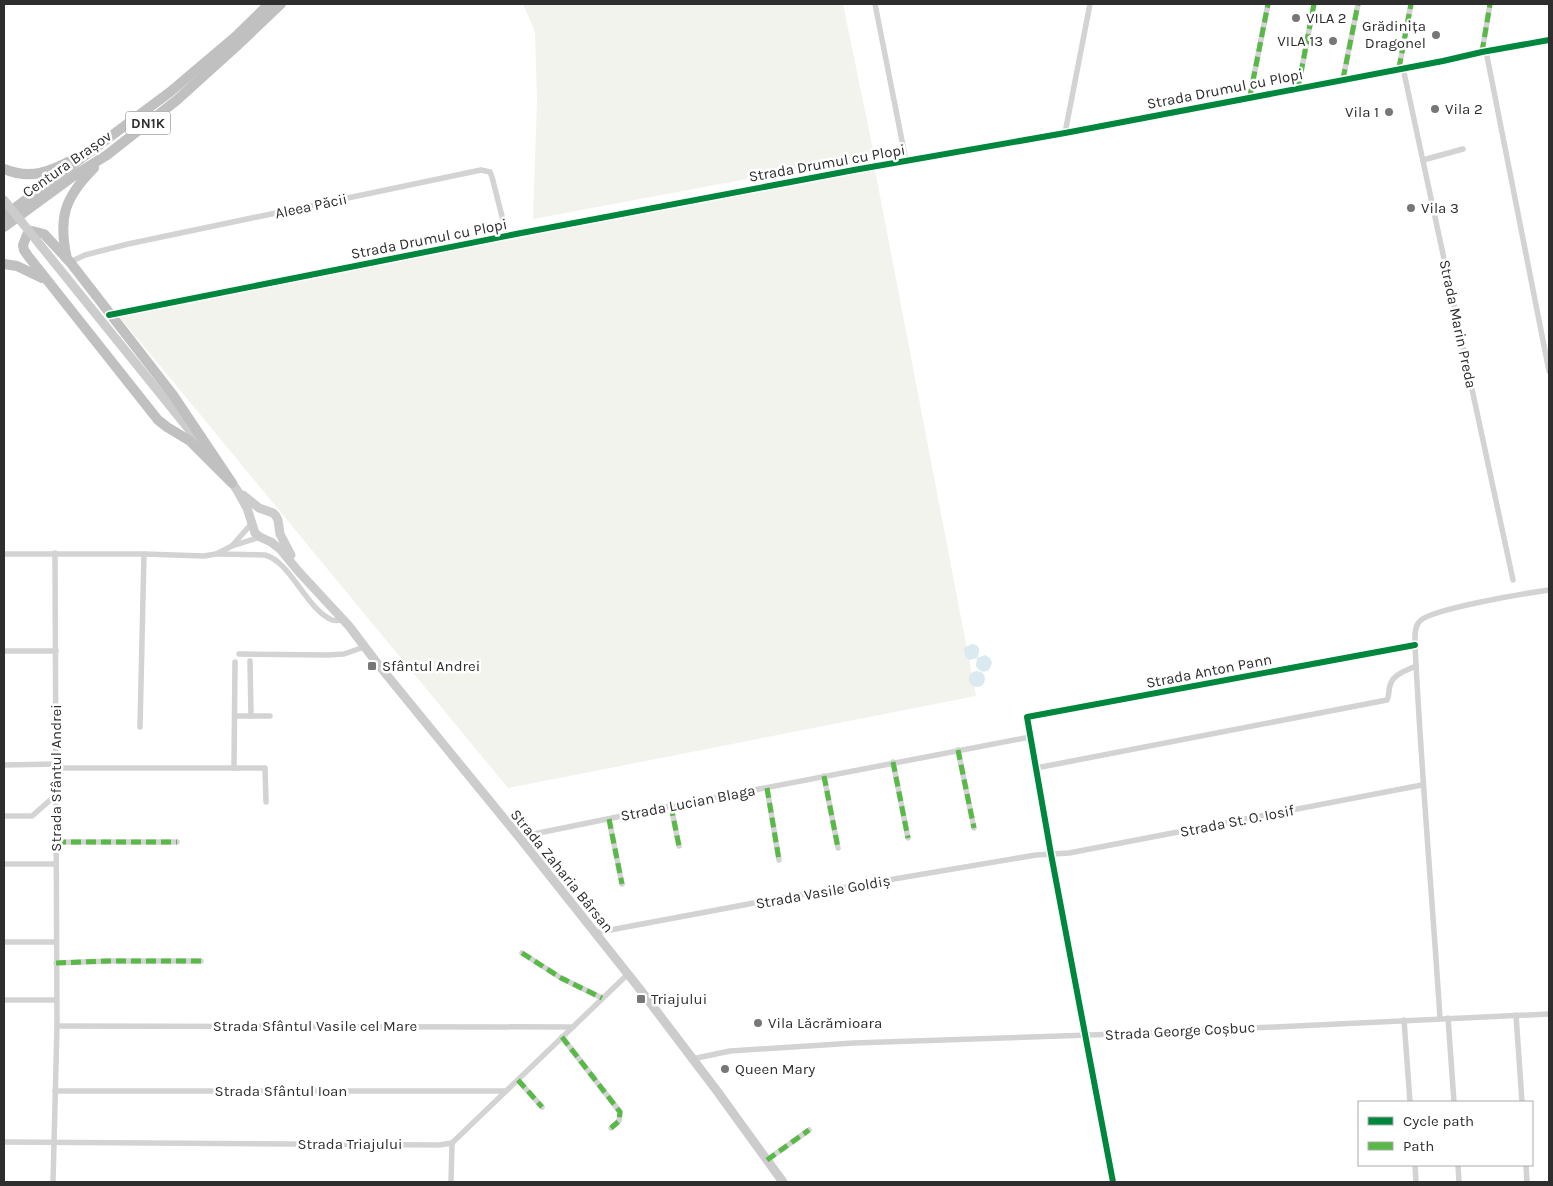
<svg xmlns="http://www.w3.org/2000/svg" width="1553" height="1186" font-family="Karla,sans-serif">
	<rect width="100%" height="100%" fill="#fff"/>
	<g fill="#f1f3ec">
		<polygon points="523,4 843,4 874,155 533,219 537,100 535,32"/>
		<polygon points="875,170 976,696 508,788 114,310"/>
	</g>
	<g fill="#daeaf0">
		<path d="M971,644C980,644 981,651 977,658L985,655L990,658L992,663L989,670C984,673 979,672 976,666L977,658L969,660L965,656L964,648Z"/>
		<circle cx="977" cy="679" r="8"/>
	</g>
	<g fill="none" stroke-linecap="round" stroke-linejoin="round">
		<g stroke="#d3d3d3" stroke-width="5.5">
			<polyline points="875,4 906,161"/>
			<polyline points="1486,51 1549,371"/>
			<polyline points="1482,52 1490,4"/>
			<polyline points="1399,68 1411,4"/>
			<polyline points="1403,68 1513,580"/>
			<polyline points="1343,79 1358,4"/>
			<polyline points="1298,88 1314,4"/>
			<polyline points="1250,96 1268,4"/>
			<polyline points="1065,133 1090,4"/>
			<polyline points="1423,160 1463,149"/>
			<polyline points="70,262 85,255 128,244 481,170 490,172 492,177 507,236"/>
			<polyline points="109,315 516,234 854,170 1065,133 1443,61 1482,52 1549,40"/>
			<polyline points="232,546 252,523"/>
			<polyline points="4,554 144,554 204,556 216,554 232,546 260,537"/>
			<path d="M218,554L265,555C290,561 307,610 332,620C335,621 340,620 343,620"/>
			<polyline points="4,651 56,651"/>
			<polyline points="239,654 328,655 344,654 364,647"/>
			<polyline points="250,661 251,716"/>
			<polyline points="235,716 270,716"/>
			<polyline points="140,727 144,554"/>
			<polyline points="958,750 974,828"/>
			<polyline points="893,762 908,838"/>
			<polyline points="4,765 56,764"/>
			<polyline points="56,768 265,768 266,802"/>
			<polyline points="234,768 235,662"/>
			<path d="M1036,768L1387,700C1390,694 1388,688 1391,683C1394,674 1408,670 1416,666"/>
			<polyline points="824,776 838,848"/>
			<polyline points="767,788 779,860"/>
			<polyline points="671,806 679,846"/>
			<polyline points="4,816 32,816 56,795"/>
			<polyline points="609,819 622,884"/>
			<polyline points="519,837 671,806 1030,737"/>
			<polyline points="56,842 177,842"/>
			<polyline points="4,864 56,864"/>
			<polyline points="594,933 770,900 1036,855 1069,853 1422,785"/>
			<polyline points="4,942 56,942"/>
			<polyline points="522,953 561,978 602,998"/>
			<polyline points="56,963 109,961 201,961"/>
			<polyline points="4,1000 56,1000"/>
			<polyline points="1516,1015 1522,1102"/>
			<path d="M1440,1018C1432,894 1421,769 1415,645C1415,638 1414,628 1419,622C1428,609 1528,593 1549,590"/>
			<polyline points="1448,1018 1454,1102"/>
			<polyline points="1404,1020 1410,1102"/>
			<polyline points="57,1026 573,1027"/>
			<polyline points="562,1037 620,1112 619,1121 611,1128"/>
			<polyline points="692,1059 730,1051 854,1043 1147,1033 1549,1014"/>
			<polyline points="518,1080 542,1107"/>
			<polyline points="55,1091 506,1091"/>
			<polyline points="4,1142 439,1145 452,1143 628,974"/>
			<polyline points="767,1160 809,1130"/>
			<polyline points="1415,1165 1416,1182"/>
			<polyline points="1458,1165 1459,1182"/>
			<polyline points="1526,1165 1527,1182"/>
			<polyline points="53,1182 57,1026 55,553"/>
			<polyline points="451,1182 452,1143"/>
			<polyline points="1113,1182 1051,854 1027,717 1415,645"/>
		</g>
		<g stroke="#ccc" stroke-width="9">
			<polyline points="41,246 204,448"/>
			<polyline points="228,477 237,490 247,508 255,533 260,537 271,542 280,549 299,572 349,626 377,663 519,837 639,988 717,1091 783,1182"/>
			<polyline points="243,495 259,508 273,513 276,516 278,520 280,534 291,555"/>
		</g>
		<g stroke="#c0c0c0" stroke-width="10">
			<path d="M4,169C31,180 49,172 74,159"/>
			<polyline points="4,216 170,92 235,37 269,4"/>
			<polyline points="4,227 75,175 107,155 177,100 239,44 281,4"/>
			<polygon points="32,231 44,234 70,262 173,395 232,483 190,441 167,427 158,420 28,256 24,250 23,245 27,235"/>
			<path d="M67,259C58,218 64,198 94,168"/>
			<polyline points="4,264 17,266 42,278"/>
		</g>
		<polyline stroke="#ccc" stroke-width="9" points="4,200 41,246"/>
		<g stroke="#58b947" stroke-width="5" stroke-dasharray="10 5" stroke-linecap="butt">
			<polyline points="1482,52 1490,4"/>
			<polyline points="1399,68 1411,4"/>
			<polyline points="1343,79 1358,4"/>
			<polyline points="1298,88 1314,4"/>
			<polyline points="1250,96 1268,4"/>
			<polyline points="958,750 974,828"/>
			<polyline points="893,762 908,838"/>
			<polyline points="824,776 838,848"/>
			<polyline points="767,788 779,860"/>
			<polyline points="671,806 679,846"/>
			<polyline points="609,819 622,884"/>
			<polyline points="56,842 177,842"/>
			<polyline points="522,953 561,978 602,998"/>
			<polyline points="56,963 109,961 201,961"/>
			<polyline points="562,1037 620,1112 619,1121 611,1128"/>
			<polyline points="518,1080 542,1107"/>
			<polyline points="767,1160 809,1130"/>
		</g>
		<g stroke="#fff" stroke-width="9">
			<g id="cycleway">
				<polyline points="109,315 516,234 854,170 1065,133 1443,61 1482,52 1549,40"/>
				<polyline points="1113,1182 1051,854 1027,717 1415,645"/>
			</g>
		</g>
		<use href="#cycleway" stroke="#00873e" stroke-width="6"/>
	</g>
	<g fill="#777" stroke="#fff" stroke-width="2">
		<circle cx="1296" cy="18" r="5"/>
		<circle cx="1436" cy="35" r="5"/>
		<circle cx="1333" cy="41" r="5"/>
		<circle cx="1435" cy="109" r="5"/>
		<circle cx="1389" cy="112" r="5"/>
		<circle cx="1411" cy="208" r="5"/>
		<rect x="367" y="661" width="10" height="10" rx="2.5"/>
		<rect x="636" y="994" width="10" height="10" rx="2.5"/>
		<circle cx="758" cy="1023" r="5"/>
		<circle cx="725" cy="1069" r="5"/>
	</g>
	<g text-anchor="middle" stroke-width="5" stroke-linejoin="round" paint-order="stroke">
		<rect fill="#fff" stroke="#6d6d6d" stroke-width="1" x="125.5" y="111.5" width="45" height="23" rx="4"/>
		<g font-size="14" font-weight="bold" fill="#2e2e2e">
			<text x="148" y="128">DN1K</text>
		</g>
		<g font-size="15" fill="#2e2e2e" stroke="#fff" text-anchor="start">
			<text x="1306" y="23">VILA 2</text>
			<text x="1426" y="31" text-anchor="end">Grădinița<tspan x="1426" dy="17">Dragonel</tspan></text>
			<text x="1323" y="46" text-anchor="end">VILA 13</text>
			<text x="1445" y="114">Vila 2</text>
			<text x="1379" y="117" text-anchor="end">Vila 1</text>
			<text x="1421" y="213">Vila 3</text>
			<text x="382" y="671">Sfântul Andrei</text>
			<text x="651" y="1004">Triajului</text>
			<text x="768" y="1028">Vila Lăcrămioara</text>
			<text x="735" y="1074">Queen Mary</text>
		</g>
		<g font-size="15" fill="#2e2e2e" stroke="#fff">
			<text transform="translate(1225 89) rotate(-11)" y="5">Strada Drumul cu Plopi</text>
			<text transform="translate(827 163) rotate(-10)" y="5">Strada Drumul cu Plopi</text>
			<text transform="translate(67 164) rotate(-35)" y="5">Centura Brașov</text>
			<text transform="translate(311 206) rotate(-12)" y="5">Aleea Păcii</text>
			<text transform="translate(429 239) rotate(-11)" y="5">Strada Drumul cu Plopi</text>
			<text transform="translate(1458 324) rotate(78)" y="5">Strada Marin Preda</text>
			<text transform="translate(1209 671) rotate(-11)" y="5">Strada Anton Pann</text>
			<text transform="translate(56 778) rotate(-90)" y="5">Strada Sfântul Andrei</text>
			<text transform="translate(688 803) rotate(-11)" y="5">Strada Lucian Blaga</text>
			<text transform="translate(1237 821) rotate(-11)" y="5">Strada St. O. Iosif</text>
			<text transform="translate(562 871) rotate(51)" y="5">Strada Zaharia Bârsan</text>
			<text transform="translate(823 892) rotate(-10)" y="5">Strada Vasile Goldiș</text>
			<text x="315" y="1031">Strada Sfântul Vasile cel Mare</text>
			<text transform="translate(1180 1031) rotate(-3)" y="5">Strada George Coșbuc</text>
			<text x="281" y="1096">Strada Sfântul Ioan</text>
			<text x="350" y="1149">Strada Triajului</text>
		</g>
	</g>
	<rect width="1553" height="1186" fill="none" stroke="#2e2e2e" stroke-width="10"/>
	<rect x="1358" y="1101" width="175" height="65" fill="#ffffff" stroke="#ababab"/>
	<rect x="1368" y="1117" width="25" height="8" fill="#00873e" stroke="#ababab"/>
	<text x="1403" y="1126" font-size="15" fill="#2e2e2e">Cycle path</text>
	<rect x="1368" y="1142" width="25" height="8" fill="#58b947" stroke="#ababab"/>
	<text x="1403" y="1151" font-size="15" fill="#2e2e2e">Path</text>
</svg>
